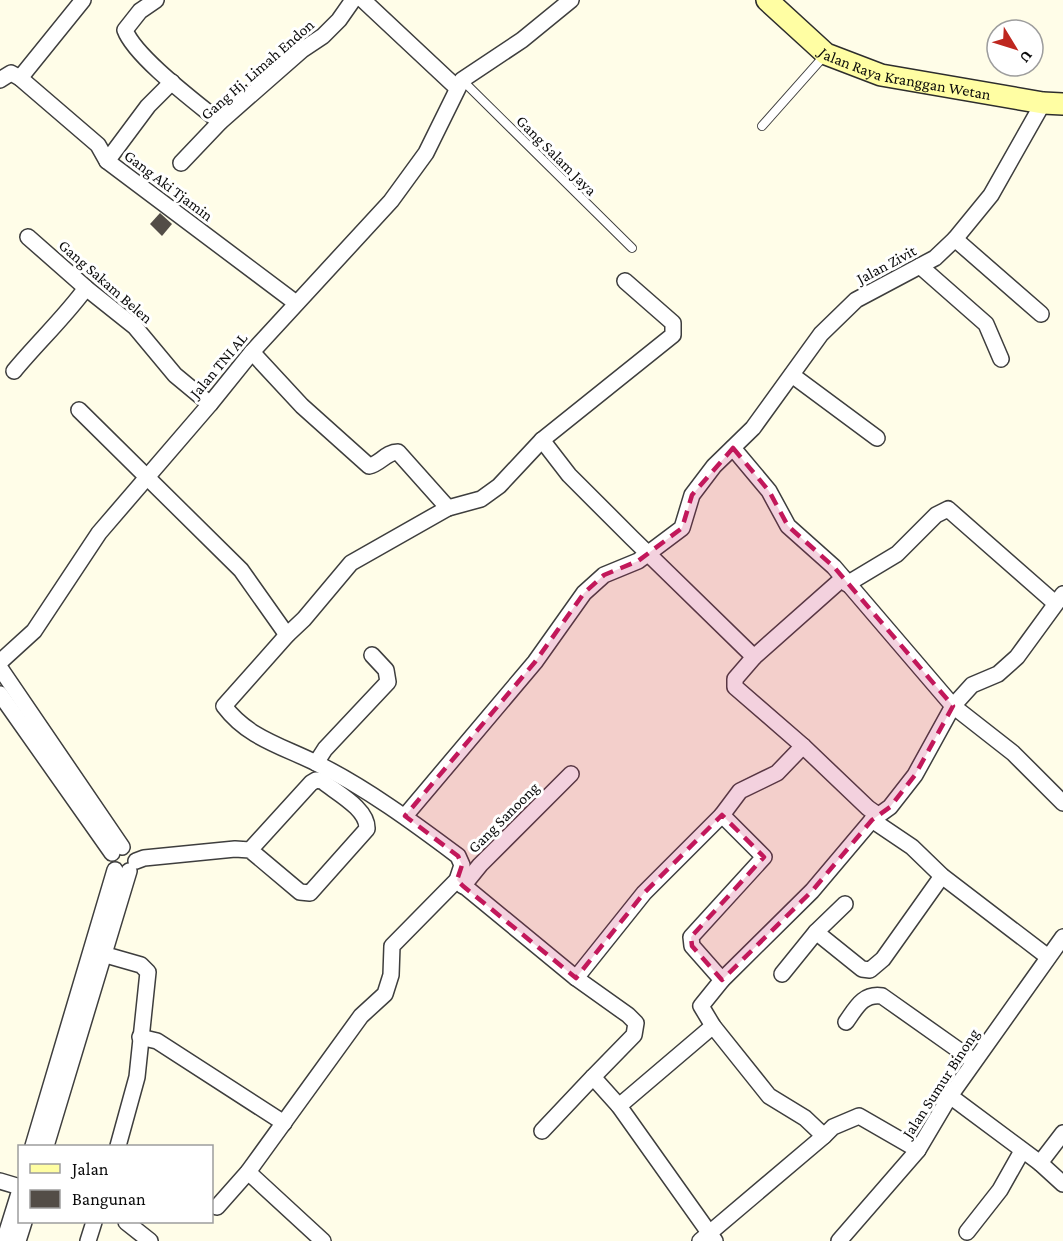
<svg xmlns="http://www.w3.org/2000/svg" width="1063" height="1241" font-family="'Crimson Pro',serif">
	<rect width="100%" height="100%" fill="#fffde8"/>
	<g fill="#534d47">
		<polygon points="160,213 172,224 162,236 150,224"/>
		<polygon points="129,299 141,311 130,322 118,311"/>
	</g>
	<g fill="none" stroke-linecap="round" stroke-linejoin="round">
		<g stroke="#3e3e3e" stroke-width="10">
			<g id="lane">
				<polyline points="462,80 632,248"/>
				<polyline points="762,126 825,55"/>
			</g>
		</g>
		<g stroke="#3e3e3e" stroke-width="18">
			<g id="street">
				<path d="M156,0L140,11L125,30C135,57 197,103 220,122"/>
				<polyline points="363,0 457,88"/>
				<polyline points="20,78 83,0"/>
				<polyline points="0,80 11,73 20,78 98,145 107,161 296,303"/>
				<polyline points="107,161 148,106 172,82"/>
				<polyline points="181,163 220,122 302,50 323,36 339,20 353,0"/>
				<polyline points="28,237 86,288 135,327 175,375 210,404"/>
				<polyline points="955,239 1041,314"/>
				<polyline points="920,266 986,324 1001,359"/>
				<path d="M252,352L302,406L369,466C380,464 386,452 398,452L448,508"/>
				<path d="M14,371C37,343 64,318 86,288"/>
				<polyline points="792,375 877,438"/>
				<polyline points="79,410 241,570 287,635"/>
				<polyline points="542,440 569,475 632,538 754,657"/>
				<polyline points="733,448 769,491 788,526 834,567 953,706 1013,753 1063,803"/>
				<polyline points="843,578 754,657 735,679 735,687 803,746 868,808 878,815"/>
				<polyline points="847,584 897,554 936,515 948,509 1055,603"/>
				<polyline points="0,662 34,631 99,533 210,404 252,352 391,201 426,153 462,80 522,40 571,0"/>
				<polyline points="0,668 122,847"/>
				<polyline points="0,694 112,853"/>
				<polyline points="316,763 325,749 388,682 386,670 372,655"/>
				<polyline points="722,815 740,791 777,773 803,746"/>
				<polyline points="405,816 535,662 584,593 604,575 638,561 682,528 692,495 714,466 753,428 821,334 856,300 935,258 955,239 991,195 1043,103"/>
				<polyline points="872,820 912,847 942,876 1048,957"/>
				<path d="M136,861L144,858L235,849L250,850L300,892L310,893L367,829C368,809 337,793 322,781L316,780L311,783L250,850"/>
				<polyline points="457,880 576,978 628,1015 636,1023 634,1035 593,1077 619,1106 715,1241"/>
				<polyline points="463,886 480,865 571,774"/>
				<polyline points="816,932 845,904"/>
				<polyline points="106,955 141,965 148,972 137,1077 118,1146"/>
				<polyline points="782,974 816,932 862,969 870,970 883,959 942,876"/>
				<polyline points="576,978 644,893 722,815 764,857 691,937 692,946 722,980"/>
				<path d="M846,1022C856,1008 863,993 882,996L974,1061"/>
				<polyline points="140,1037 157,1041 284,1123"/>
				<polyline points="950,1096 1040,1163 1063,1184"/>
				<polyline points="619,1106 713,1026"/>
				<polyline points="542,1131 593,1077"/>
				<polyline points="824,1136 833,1127 859,1116 918,1150"/>
				<polyline points="33,1146 115,870"/>
				<polyline points="46,1146 129,871"/>
				<polyline points="1040,1163 1063,1133"/>
				<polyline points="248,1172 323,1241"/>
				<polyline points="0,1181 20,1187"/>
				<path d="M217,1207L248,1172L361,1016L385,994L391,975L392,946L457,880L462,865L458,856C414,823 365,787 316,763C282,746 248,738 224,706L287,635L304,619L351,563L448,508L481,499L499,486L542,440L673,335V323L625,281"/>
				<polyline points="126,1222 150,1241"/>
				<polyline points="967,1232 1000,1190 1022,1151"/>
				<polyline points="4,1241 20,1190"/>
				<polyline points="18,1241 24,1222"/>
				<polyline points="88,1241 94,1222"/>
				<polyline points="700,1241 824,1136 805,1118 769,1096 713,1026 701,1006 722,980 812,891 872,820 890,807 915,775 953,706 972,685 998,674 1017,657 1063,594"/>
				<polyline points="839,1241 918,1150 950,1096 1063,937"/>
			</g>
		</g>
		<g stroke="#2d2d2d" stroke-width="24">
			<g id="secondary">
				<path id="s1" d="M767,0L826,54L881,75L1043,103L1063,104"/>
			</g>
		</g>
		<use href="#lane" stroke="#fff" stroke-width="8"/>
		<use href="#street" stroke="#fff" stroke-width="15"/>
		<use href="#secondary" stroke="#fffea3" stroke-width="21"/>
	</g>
	<path fill="#c2185b" fill-opacity="0.2" stroke="#c2185b" stroke-width="4.5" stroke-dasharray="12 8" stroke-linejoin="round" d="M733,448L769,491L788,526L834,567L953,706L915,775L890,807L872,820L812,891L722,980L692,946L691,937L764,857L722,815L644,893L576,978L463,886L457,880L462,865L458,856L405,816L535,662L584,593L604,575L638,561L682,528L692,495Z"/>
	<g text-anchor="middle" stroke-width="6" stroke-linejoin="round" paint-order="stroke">
		<g font-size="16" fill="#0b0b0b" stroke="#fff">
			<text transform="translate(257 69) rotate(-41)" y="6">Gang Hj. Limah Endon</text>
			<text dy="6" stroke="none"><textPath href="#s1" startOffset="162">Jalan Raya Kranggan Wetan</textPath></text>
			<text transform="translate(557 155) rotate(45)" y="6">Gang Salam Jaya</text>
			<text transform="translate(169 185) rotate(37)" y="6">Gang Aki Tjamin</text>
			<text transform="translate(886 264) rotate(-28)" y="6">Jalan Zivit</text>
			<text transform="translate(106 281) rotate(41)" y="6">Gang Sakam Belen</text>
			<text transform="translate(218 365) rotate(-50)" y="6">Jalan TNI AL</text>
			<text transform="translate(503 817) rotate(-45)" y="6">Gang Sanoong</text>
			<text transform="translate(940 1083) rotate(-57)" y="6">Jalan Sumur Binong</text>
		</g>
	</g>
	<rect x="18" y="1145" width="195" height="78" fill="#ffffff" stroke="#9d9d9d" stroke-width="1.5"/>
	<rect x="30" y="1164" width="30" height="9" fill="#fffea3" stroke="#9d9d9d" stroke-width="1.5"/>
	<text x="72" y="1175" font-size="18" fill="#0b0b0b">Jalan</text>
	<rect x="30" y="1190" width="30" height="18" fill="#534d47" stroke="#9d9d9d" stroke-width="1.5"/>
	<text x="72" y="1205" font-size="18" fill="#0b0b0b">Bangunan</text>
	<g transform="translate(1015 48) rotate(128)"><circle r="28" fill="#ffffff" stroke="#9d9d9d" stroke-width="1.5"/>
	<path d="M0-4.5L10 22L0 15L-10 22Z" fill="#be271f"/>
	<text y="-9" font-size="16" font-weight="bold" text-anchor="middle" fill="#0b0b0b">U</text>
	</g>
</svg>
